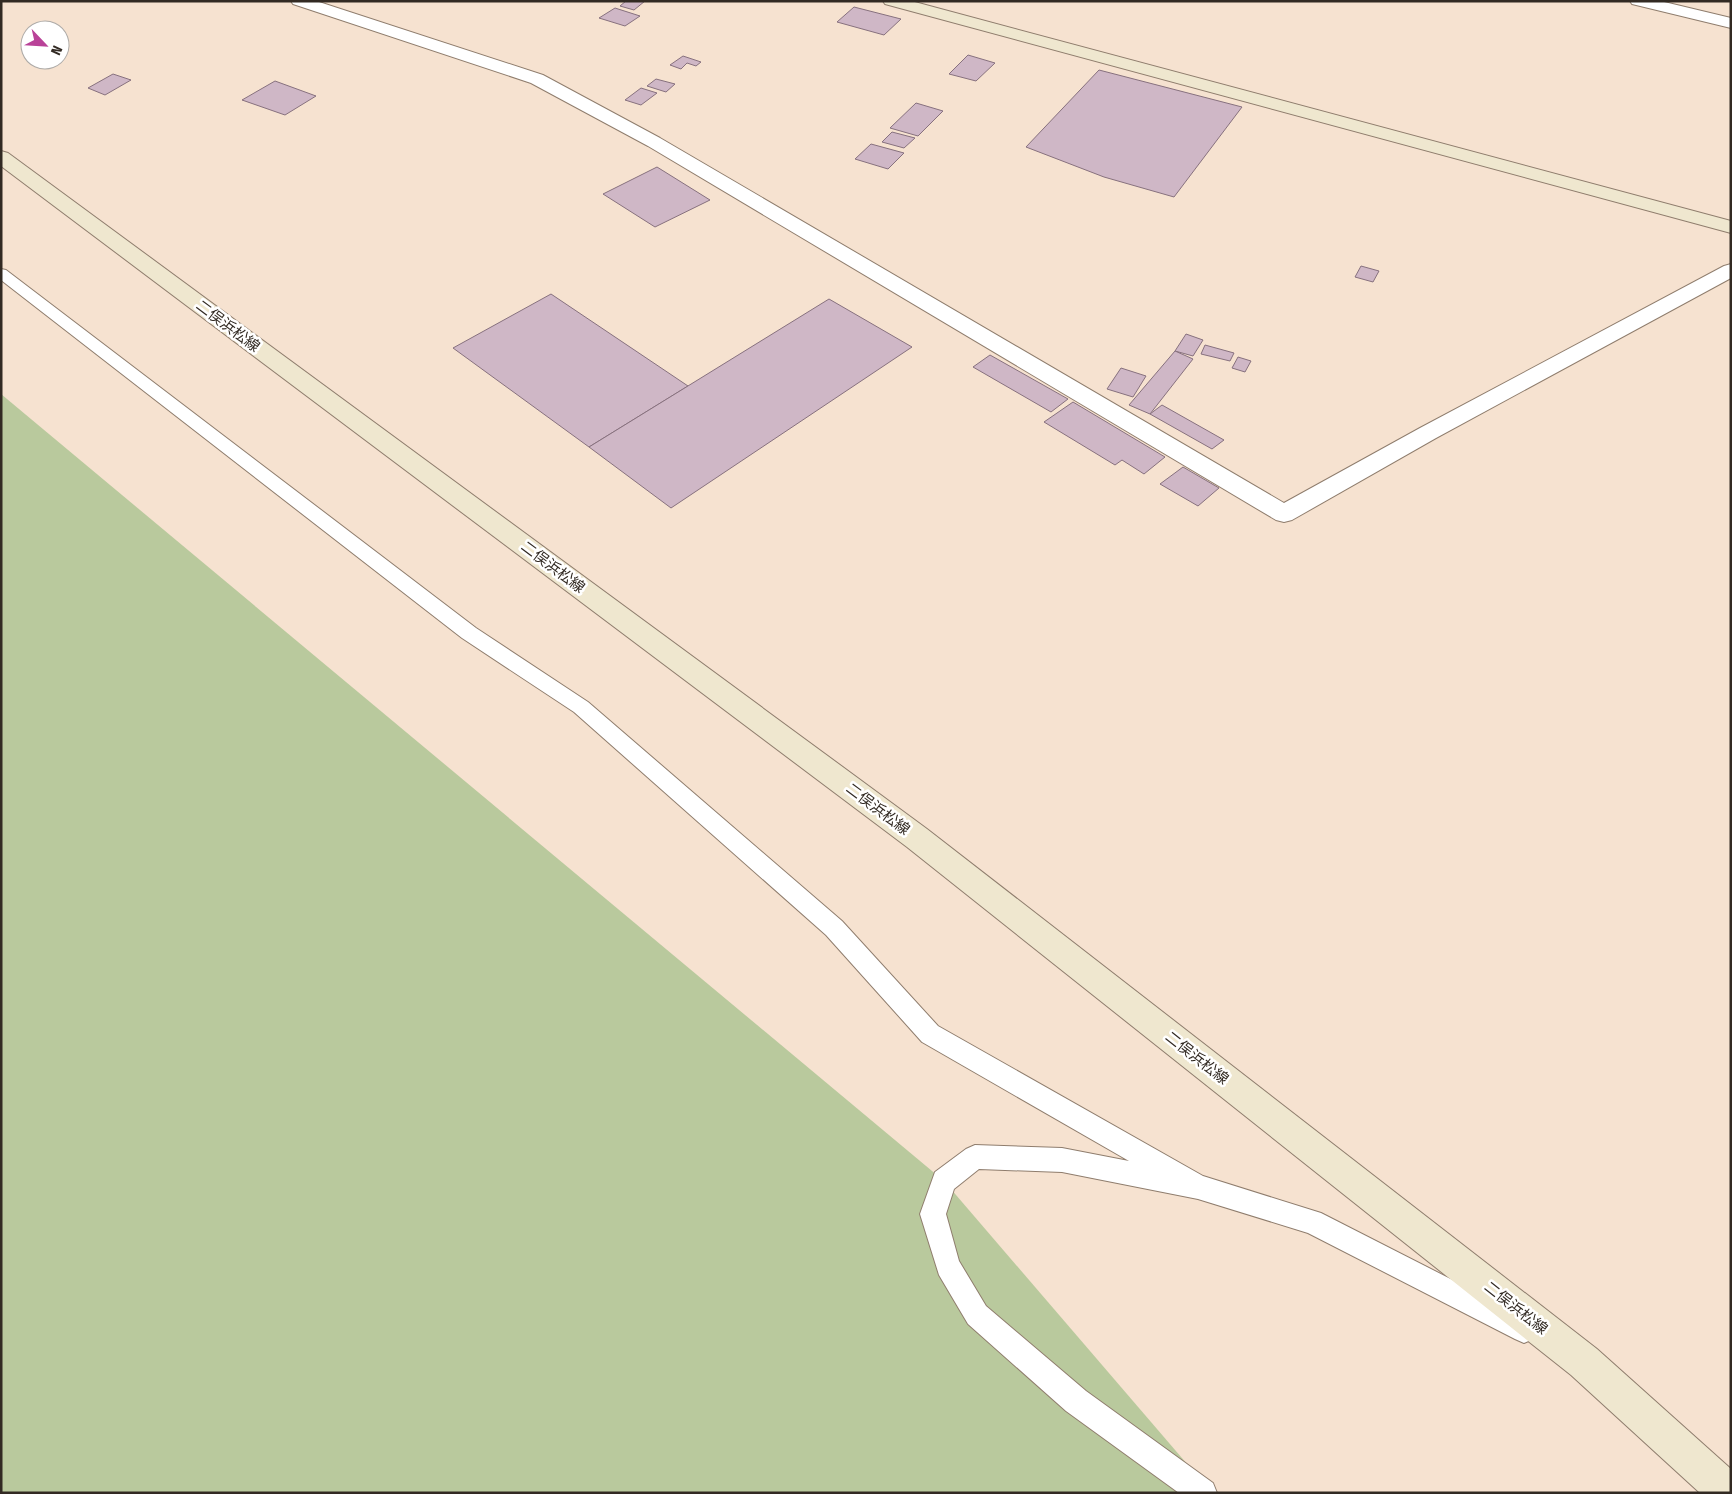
<svg xmlns="http://www.w3.org/2000/svg" width="1732" height="1494" font-family="'Fira Sans Condensed','Noto Sans JP',sans-serif">
	<rect width="100%" height="100%" fill="#f6e2d0"/>
	<polygon fill="#b9c99d" points="1,394 944,1181 1212,1493 1,1493"/>
	<g fill="#cfb7c6" stroke="#87717e">
		<polygon points="626,1 645,1 634,10 620,6"/>
		<polygon points="854,7 901,19 884,35 837,22"/>
		<polygon points="615,8 640,16 625,26 599,18"/>
		<polygon points="968,55 995,63 976,81 949,74"/>
		<polygon points="683,56 701,62 696,66 687,63 681,69 670,65"/>
		<polygon points="1099,70 1242,107 1174,197 1104,177 1026,147"/>
		<polygon points="113,74 131,80 105,95 88,88"/>
		<polygon points="656,79 675,84 666,92 647,86"/>
		<polygon points="275,81 316,96 285,115 242,100"/>
		<polygon points="641,88 657,93 641,105 625,100"/>
		<polygon points="916,103 943,111 918,136 890,128"/>
		<polygon points="892,132 915,138 904,148 882,142"/>
		<polygon points="871,144 904,153 888,169 855,159"/>
		<polygon points="657,167 710,200 655,227 603,194"/>
		<polygon points="1361,266 1379,271 1373,282 1355,277"/>
		<polygon points="551,294 688,386 589,447 453,348"/>
		<polygon points="829,299 912,347 671,508 589,447"/>
		<polygon points="1186,334 1203,340 1193,356 1175,351"/>
		<polygon points="1205,345 1234,353 1230,361 1201,354"/>
		<polygon points="1175,351 1193,359 1150,414 1129,405"/>
		<polygon points="990,355 1068,399 1051,412 973,367"/>
		<polygon points="1238,357 1251,361 1245,372 1232,368"/>
		<polygon points="1121,368 1146,376 1133,397 1107,389"/>
		<polygon points="1073,402 1165,457 1144,474 1122,460 1115,465 1044,422"/>
		<polygon points="1162,405 1224,440 1212,449 1150,414"/>
		<polygon points="1183,467 1219,488 1198,506 1160,484"/>
	</g>
	<g fill="none" stroke-linecap="round" stroke-linejoin="round">
		<g stroke="#8f7d6d" stroke-width="2">
			<polygon id="lane" points="1,269 6,270 476,628 588,702 842,921 938,1026 1203,1176 1321,1213 1533,1321 1537,1330 1533,1339 1524,1343 1515,1339 1308,1233 1198,1199 1062,1172 979,1169 954,1189 946,1214 959,1261 986,1306 1086,1391 1213,1483 1217,1493 1179,1493 1066,1411 968,1324 939,1275 920,1214 935,1172 966,1149 975,1145 1062,1148 1129,1161 922,1042 826,935 574,712 462,638 1,280"/>
		</g>
		<g stroke="#8f7d6d" stroke-width="2">
			<g id="street">
				<polygon points="291,1 316,1 543,75 660,138 1284,503 1420,428 1724,266 1731,264 1731,278 1436,438 1292,520 1284,522 1276,520 648,146 531,83 293,4"/>
				<polygon points="1630,1 1660,1 1731,18 1731,28 1632,4"/>
			</g>
		</g>
		<g stroke="#8f7d6d" stroke-width="2">
			<g id="secondary">
				<polygon points="883,1 911,1 1731,221 1731,233 885,4"/>
				<polygon points="1,151 8,153 927,829 1597,1349 1731,1469 1731,1493 1700,1493 1571,1375 907,847 1,166"/>
			</g>
		</g>
		<use href="#lane" fill="#fff" fill-rule="evenodd"/>
		<use href="#street" fill="#fff" fill-rule="evenodd"/>
		<use href="#secondary" fill="#efe7cf" fill-rule="evenodd"/>
	</g>
	<g text-anchor="middle" stroke-width="5" stroke-linejoin="round" paint-order="stroke">
		<g font-size="15" fill="#322a23" stroke="#fff">
			<text transform="translate(228 326) rotate(37)" y="5">二俣浜松線</text>
			<text transform="translate(553 567) rotate(37)" y="5">二俣浜松線</text>
			<text transform="translate(878 809) rotate(37)" y="5">二俣浜松線</text>
			<text transform="translate(1197 1058) rotate(38)" y="5">二俣浜松線</text>
			<text transform="translate(1516 1308) rotate(38)" y="5">二俣浜松線</text>
		</g>
	</g>
	<rect width="1732" height="1494" fill="none" stroke="#322a23" stroke-width="5"/>
	<g transform="translate(45 45) rotate(115)"><circle r="24" fill="#ffffff" stroke="#adaaa7"/>
	<path d="M0-4L9 19L0 12L-9 19Z" fill="#b94298"/>
	<text y="-8" font-size="14" font-weight="bold" text-anchor="middle" fill="#322a23">N</text>
	</g>
</svg>
